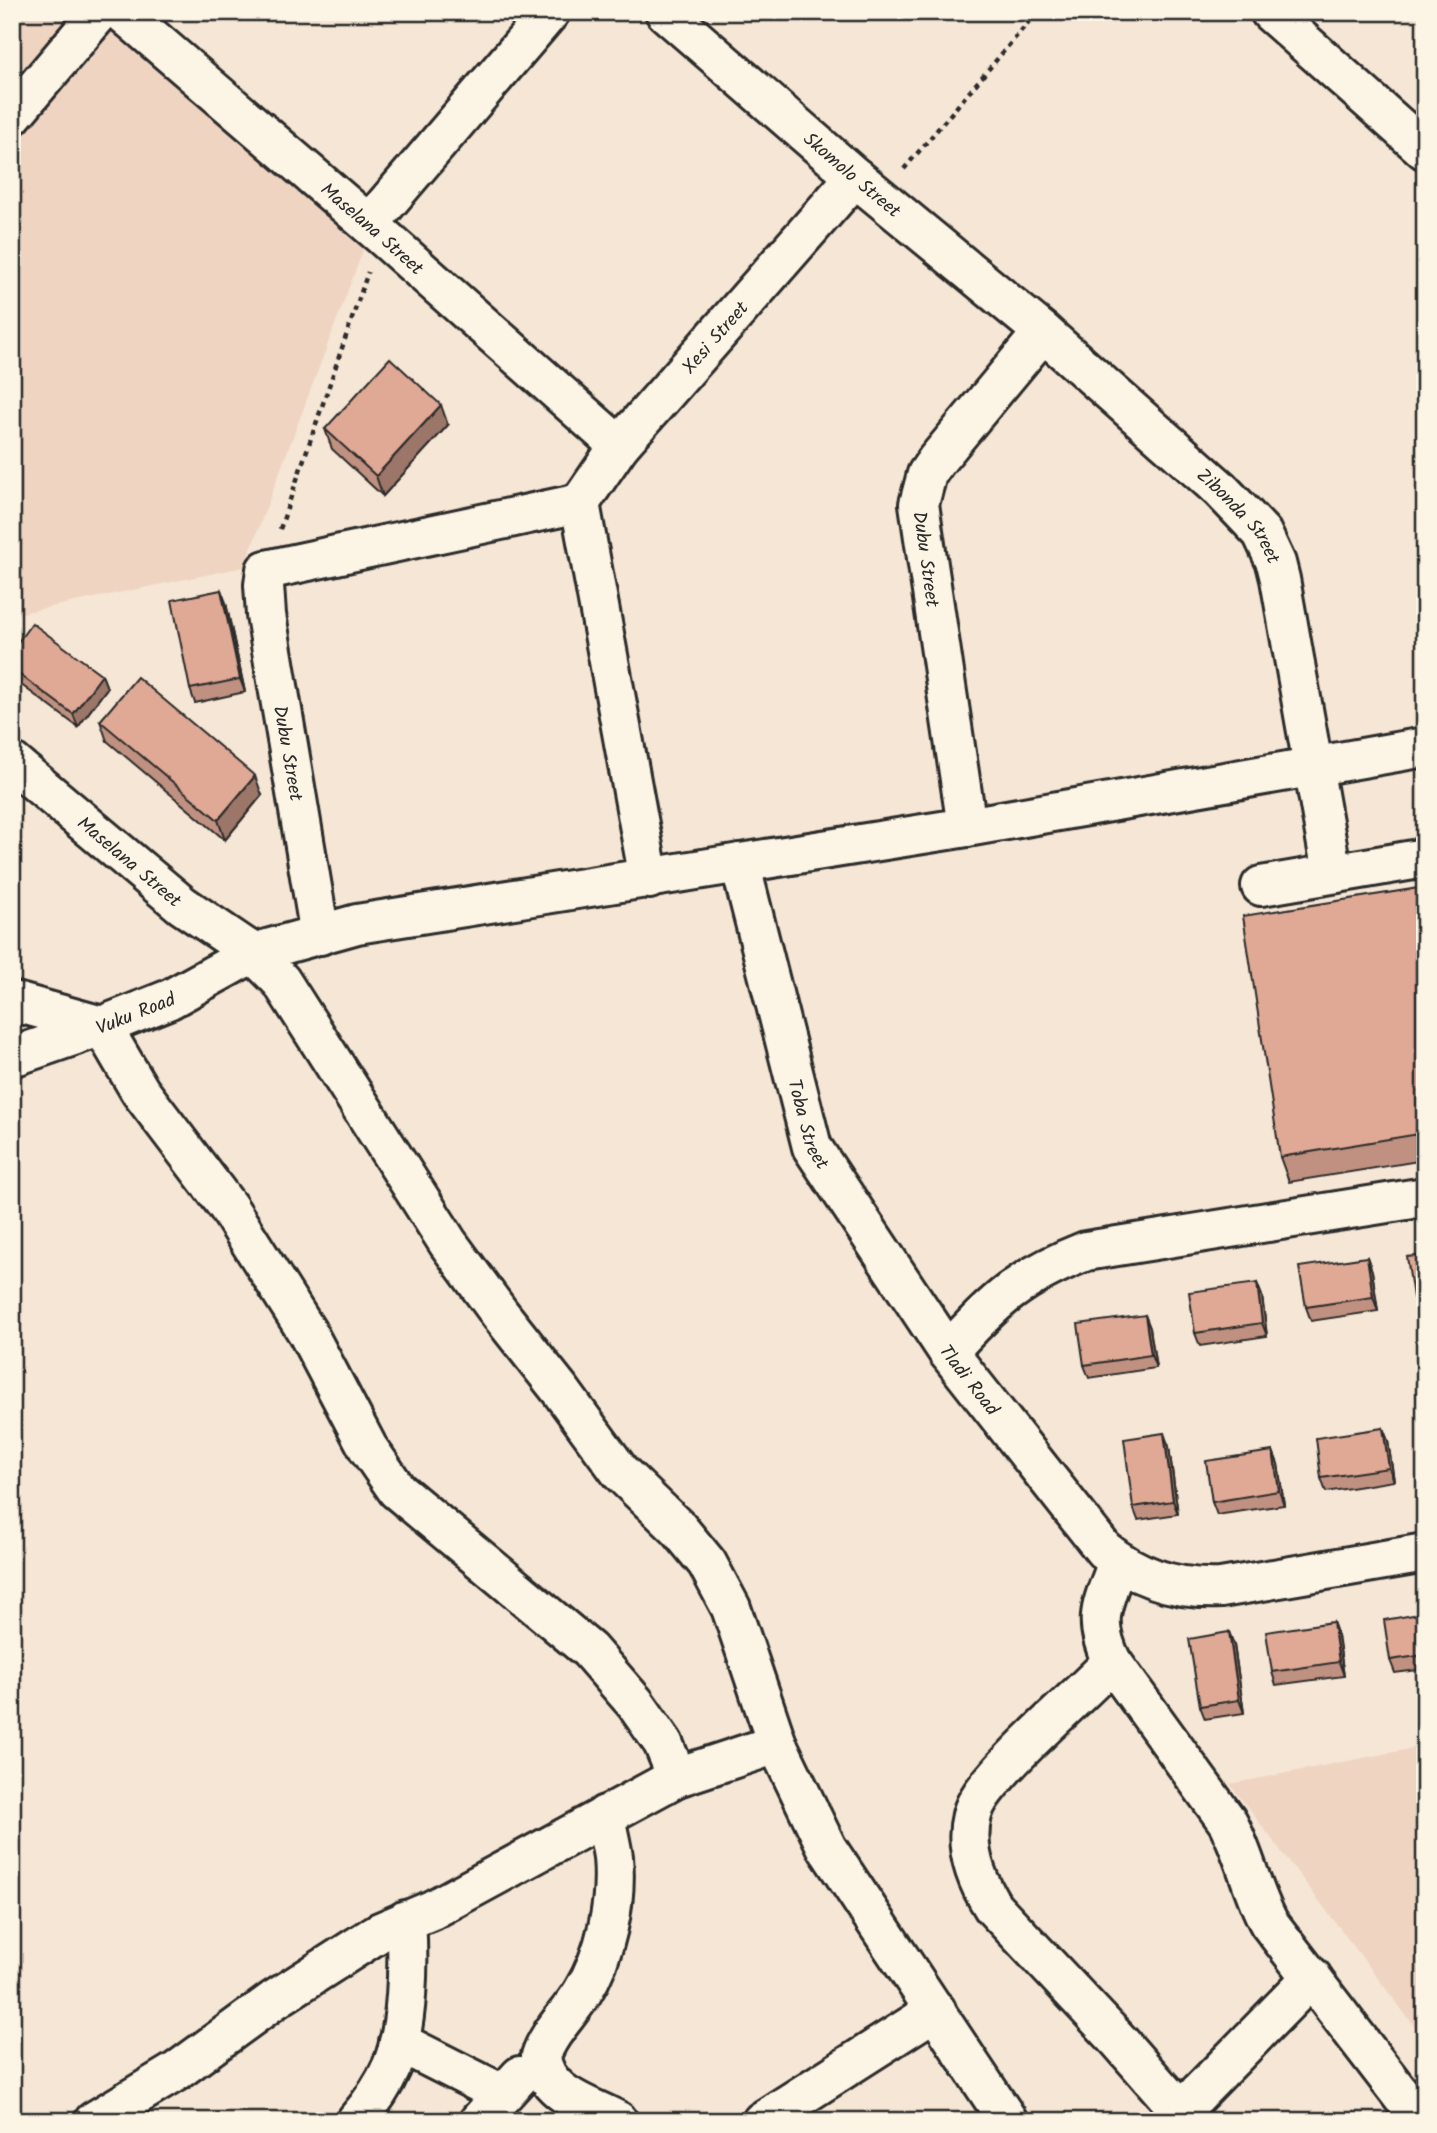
<svg xmlns="http://www.w3.org/2000/svg" width="1437" height="2133" font-family="Kalam,sans-serif">
	<rect width="100%" height="100%" fill="#f6e6d5"/>
	<filter id="ink" filterUnits="userSpaceOnUse"><feTurbulence type="fractalNoise" baseFrequency=".0143" numOctaves="2"/><feDisplacementMap in="SourceGraphic" scale="14" xChannelSelector="R" yChannelSelector="G"/><feConvolveMatrix kernelMatrix="1 2 1 2 8 2 1 2 1" color-interpolation-filters="sRGB"/></filter>
	<g filter="url(#ink)">
		<g fill="#efd4c2">
			<polygon points="12,12 103,12 365,245 244,567 12,615"/>
			<polygon points="1425,1746 1425,2040 1230,1784"/>
		</g>
		<g fill="none" stroke-linecap="round" stroke-linejoin="round">
			<g stroke="#2b2b2b" stroke-width="44">
				<g id="minor">
					<path id="s1" d="M122,12L380,234L619,446"/>
					<path id="s2" d="M665,12L855,177L1043,332L1220,489L1262,533L1276,563L1280,579L1332,873"/>
					<polyline points="1270,12 1425,150"/>
					<polyline points="12,116 100,12"/>
					<polyline points="369,224 550,12"/>
					<path id="s3" d="M580,503L619,446L855,177"/>
					<polyline points="580,503 649,879"/>
					<path id="s4" d="M12,762L182,905L253,953L281,981L448,1243L500,1314L561,1391L620,1472L679,1529L707,1563L731,1608L777,1744L827,1848L1008,2121"/>
					<polyline points="967,827 919,504 927,474 936,461 1043,332"/>
					<path id="s5" d="M740,863L812,1147L948,1352L1104,1550C1138,1578 1177,1590 1221,1588L1425,1553"/>
					<polyline points="1261,886 1425,858"/>
					<polyline points="320,935 266,615 264,585 266,570 580,503"/>
					<polyline points="12,1001 102,1026 140,1091 228,1207 307,1332 368,1448 397,1490 589,1650 635,1703 663,1743 677,1777"/>
					<path id="s6" d="M12,1057L102,1026L170,999L253,953L357,924L967,827L1425,747"/>
					<path d="M948,1352C995,1300 1020,1277 1086,1251L1425,1197"/>
					<path d="M1118,1562C1103,1604 1091,1619 1112,1662L1227,1821C1245,1854 1251,1890 1269,1923L1421,2121"/>
					<path d="M1112,1662C1076,1699 1036,1732 1001,1771C990,1784 976,1798 972,1815C964,1847 976,1880 993,1907L1119,2041L1189,2121"/>
					<path d="M605,1815C607,1829 611,1843 613,1857C617,1902 606,1955 582,1993C569,2014 549,2032 541,2056C544,2095 589,2105 618,2121"/>
					<polyline points="399,2042 502,2094"/>
					<polyline points="1181,2111 1312,1977"/>
					<polyline points="94,2121 177,2071 274,2000 380,1932 432,1910 677,1777 777,1744"/>
					<path d="M356,2121C371,2104 383,2087 392,2066C408,2027 409,1962 406,1920"/>
					<polyline points="479,2121 520,2076"/>
					<polyline points="762,2121 936,2010"/>
				</g>
			</g>
			<g stroke="#2b2b2b" stroke-width="4.5" stroke-dasharray="5 5" stroke-linecap="butt">
				<polyline points="904,169 1037,12"/>
				<polyline points="280,529 368,272"/>
			</g>
			<use href="#minor" stroke="#fcf5e5" stroke-width="38"/>
		</g>
		<g fill="#c09180" stroke="#2b2b2b" stroke-width="2">
			<polygon points="448,425 383,496 332,449 325,429"/>
			<polygon points="221,590 226,603 245,692 195,703 190,689"/>
			<polygon points="12,650 102,675 107,688 78,727 12,678"/>
			<polygon points="100,721 262,795 225,840 107,741"/>
			<polygon points="1425,887 1425,1160 1289,1182 1280,1157"/>
			<polygon points="1425,1255 1425,1310 1418,1311 1413,1297"/>
			<polygon points="1367,1257 1372,1271 1378,1311 1311,1321 1306,1307"/>
			<polygon points="1257,1283 1262,1296 1267,1336 1200,1346 1195,1333"/>
			<polygon points="1145,1315 1150,1328 1156,1368 1089,1378 1084,1365"/>
			<polygon points="1383,1428 1388,1441 1394,1481 1326,1492 1321,1478"/>
			<polygon points="1169,1447 1178,1514 1138,1520 1133,1507"/>
			<polygon points="1273,1451 1278,1464 1284,1505 1217,1515 1212,1502"/>
			<polygon points="1425,1613 1425,1669 1395,1673 1390,1660"/>
			<polygon points="1333,1622 1338,1636 1344,1676 1276,1685 1272,1672"/>
			<polygon points="1229,1632 1234,1645 1244,1713 1205,1719 1200,1706"/>
		</g>
		<g fill="#9c7668" stroke="#2b2b2b" stroke-width="2">
			<polygon points="441,405 448,425 383,496 376,476"/>
			<polygon points="221,590 226,603 245,692 240,679"/>
			<polygon points="102,675 107,688 78,727 73,714"/>
			<polygon points="255,776 262,795 225,840 218,820"/>
			<polygon points="1367,1257 1372,1271 1378,1311 1373,1297"/>
			<polygon points="1257,1283 1262,1296 1267,1336 1262,1323"/>
			<polygon points="1145,1315 1150,1328 1156,1368 1151,1355"/>
			<polygon points="1383,1428 1388,1441 1394,1481 1389,1468"/>
			<polygon points="1164,1433 1169,1447 1178,1514 1173,1501"/>
			<polygon points="1273,1451 1278,1464 1284,1505 1279,1491"/>
			<polygon points="1333,1622 1338,1636 1344,1676 1339,1662"/>
			<polygon points="1229,1632 1234,1645 1244,1713 1239,1700"/>
		</g>
		<g fill="#dfa995" stroke="#2b2b2b" stroke-width="2">
			<polygon points="390,358 441,405 376,476 325,429"/>
			<polygon points="221,590 240,679 190,689 172,600"/>
			<polygon points="32,623 102,675 73,714 12,669 12,650"/>
			<polygon points="137,677 255,776 218,820 100,721"/>
			<polygon points="1425,887 1425,1133 1280,1157 1243,916"/>
			<polygon points="1425,1255 1425,1295 1413,1297 1407,1257"/>
			<polygon points="1367,1257 1373,1297 1306,1307 1299,1267"/>
			<polygon points="1257,1283 1262,1323 1195,1333 1189,1292"/>
			<polygon points="1145,1315 1151,1355 1084,1365 1078,1324"/>
			<polygon points="1383,1428 1389,1468 1321,1478 1316,1438"/>
			<polygon points="1164,1433 1173,1501 1133,1507 1124,1439"/>
			<polygon points="1273,1451 1279,1491 1212,1502 1206,1461"/>
			<polygon points="1425,1613 1425,1655 1390,1660 1384,1620"/>
			<polygon points="1333,1622 1339,1662 1272,1672 1266,1632"/>
			<polygon points="1229,1632 1239,1700 1200,1706 1189,1639"/>
		</g>
	</g>
	<g text-anchor="middle" stroke-width="5" stroke-linejoin="round" paint-order="stroke">
		<g font-size="19" fill="#2b2b2b" stroke="#fcf5e5">
			<text dy="7" stroke="none"><textPath href="#s2" startOffset="248">Skomolo Street</textPath></text>
			<text dy="7" stroke="none"><textPath href="#s1" startOffset="331">Maselana Street</textPath></text>
			<text dy="7" stroke="none"><textPath href="#s3" startOffset="214">Xesi Street</textPath></text>
			<text dy="7" stroke="none"><textPath href="#s2" startOffset="765">Zibonda Street</textPath></text>
			<text transform="translate(927 559) rotate(82)" y="7">Dubu Street</text>
			<text transform="translate(289 753) rotate(80)" y="7">Dubu Street</text>
			<text dy="7" stroke="none"><textPath href="#s4" startOffset="154">Maselana Street</textPath></text>
			<text dy="7" stroke="none"><textPath href="#s6" startOffset="131">Vuku Road</textPath></text>
			<text dy="7" stroke="none"><textPath href="#s5" startOffset="270">Toba Street</textPath></text>
			<text dy="7" stroke="none"><textPath href="#s5" startOffset="574">Tladi Road</textPath></text>
		</g>
	</g>
	<rect width="1437" height="2133" fill="none" stroke="#fcf5e5" stroke-width="42"/>
	<rect x="21" y="21" width="1395" height="2091" fill="none" stroke="#2b2b2b" stroke-width="2.5" filter="url(#ink)"/>
</svg>
